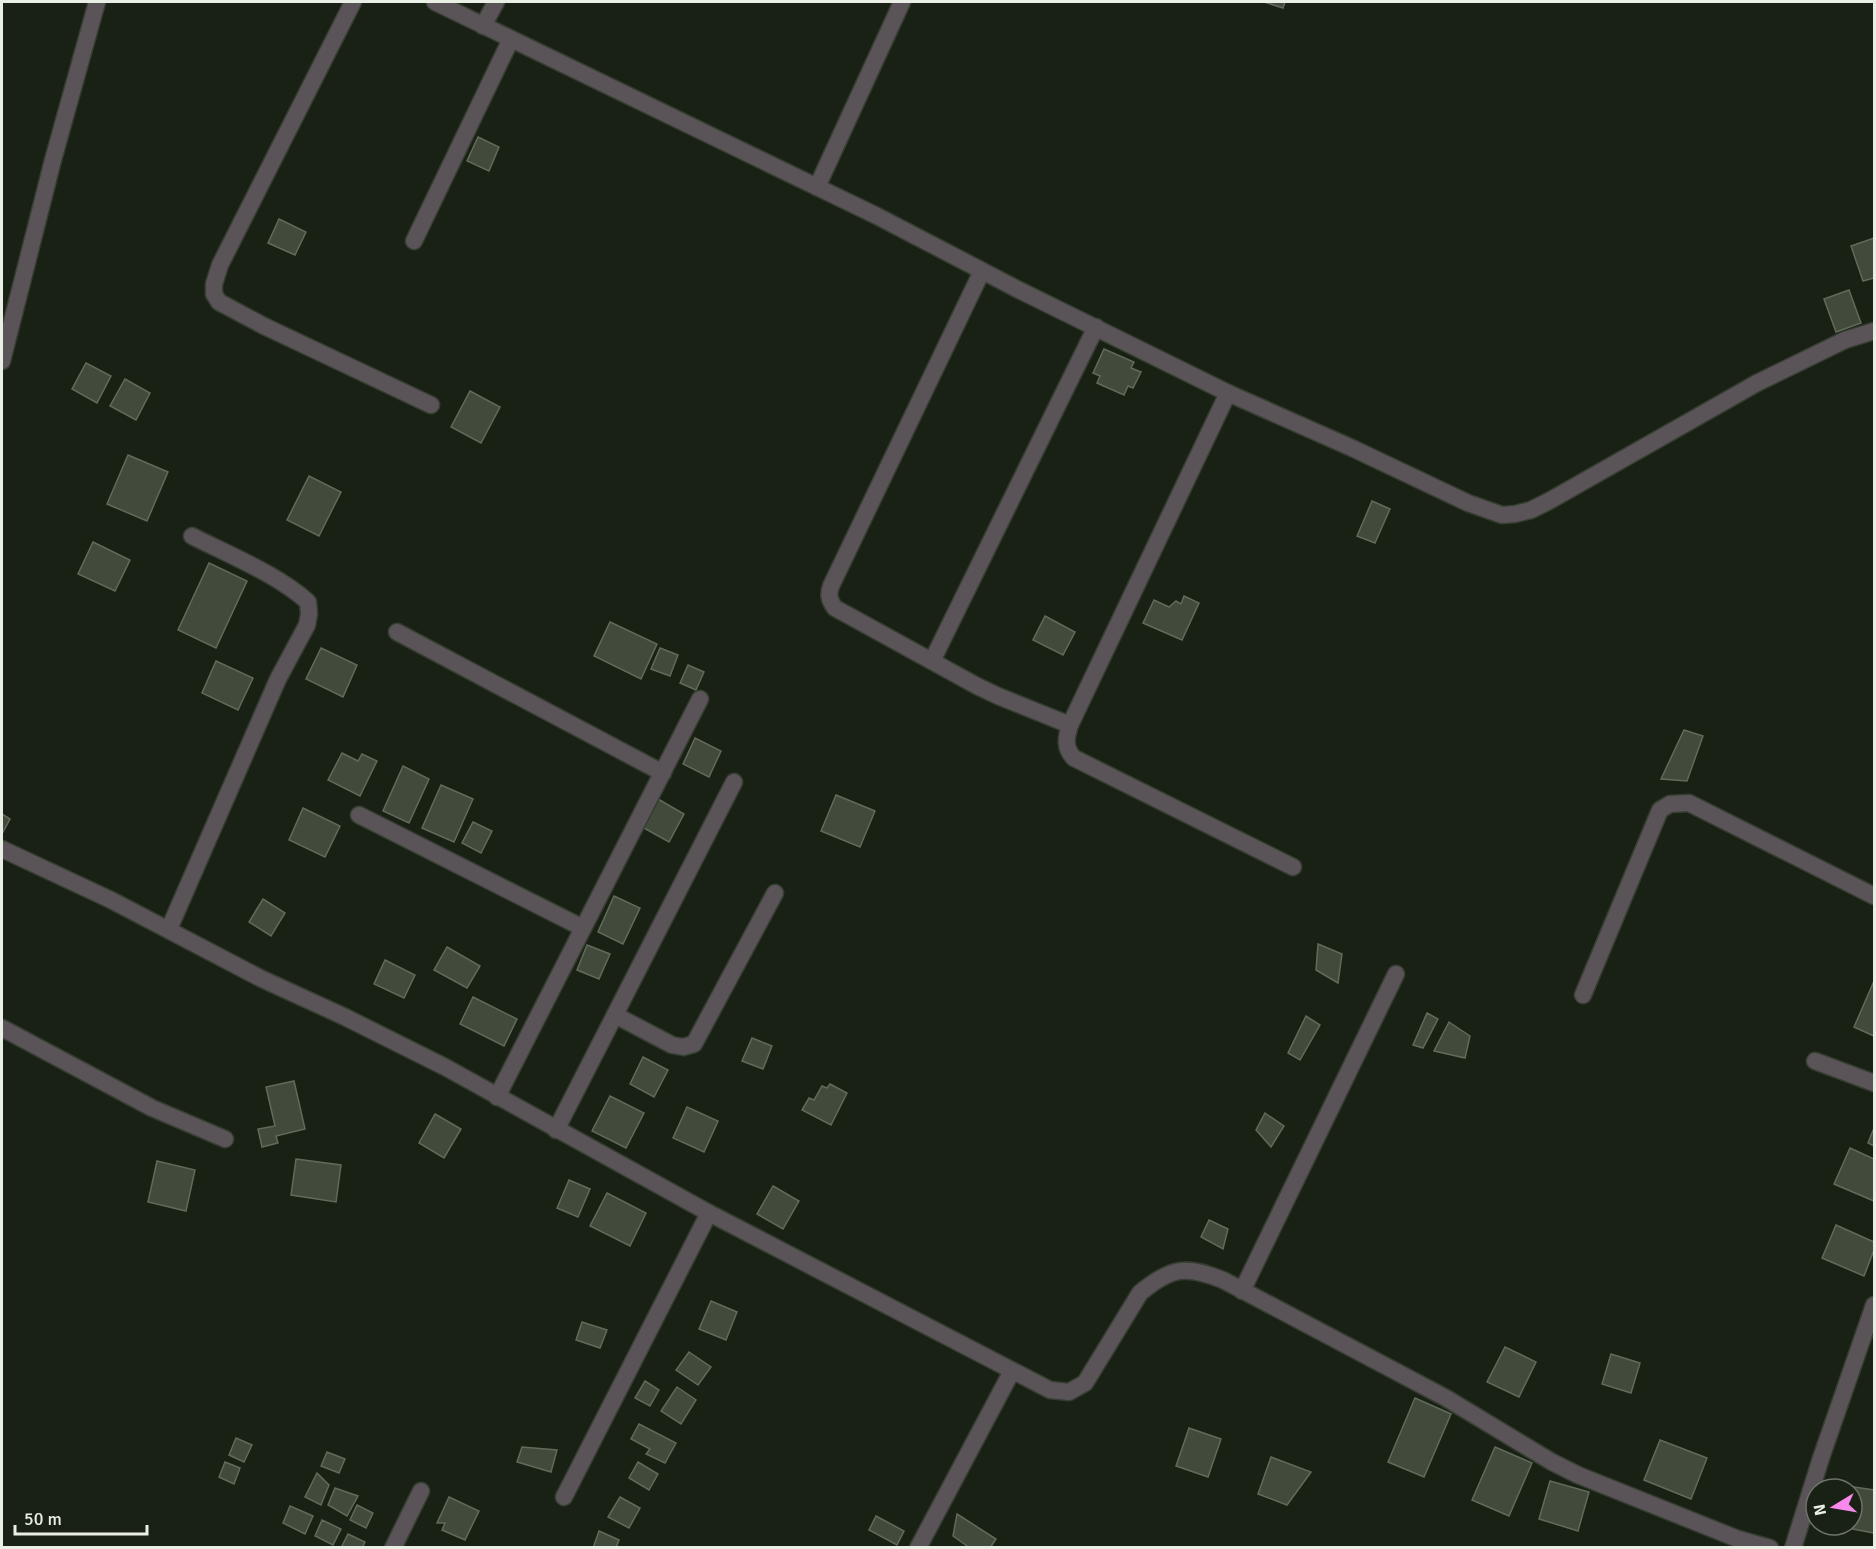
<svg xmlns="http://www.w3.org/2000/svg" width="1876" height="1549" font-family="Signika,sans-serif">
	<rect width="100%" height="100%" fill="#192014"/>
	<g fill="#424a3c" stroke="#616a5b" stroke-width="1.5">
		<polygon points="1264,2 1285,2 1283,8"/>
		<polygon points="478,137 499,147 489,171 467,161"/>
		<polygon points="279,219 306,232 295,255 268,243"/>
		<polygon points="1874,238 1874,278 1863,281 1851,246"/>
		<polygon points="1849,290 1861,323 1836,332 1824,299"/>
		<polygon points="1104,349 1134,362 1131,368 1141,372 1133,388 1128,386 1124,395 1097,383 1100,376 1093,373"/>
		<polygon points="86,363 111,376 97,403 72,389"/>
		<polygon points="125,379 150,393 136,420 110,406"/>
		<polygon points="470,391 500,407 481,443 451,427"/>
		<polygon points="128,455 168,472 147,521 107,504"/>
		<polygon points="309,476 341,492 319,536 287,520"/>
		<polygon points="1372,501 1390,509 1375,543 1357,536"/>
		<polygon points="93,542 130,560 115,591 78,574"/>
		<polygon points="209,563 247,581 216,648 178,630"/>
		<polygon points="1184,596 1199,603 1182,640 1143,623 1154,600 1169,607 1176,601 1181,604"/>
		<polygon points="1045,616 1075,632 1063,655 1033,640"/>
		<polygon points="610,622 657,644 641,679 594,656"/>
		<polygon points="321,648 357,665 343,697 306,679"/>
		<polygon points="660,648 678,655 670,676 651,669"/>
		<polygon points="216,661 253,678 238,710 202,693"/>
		<polygon points="688,665 704,672 696,690 680,683"/>
		<polygon points="1684,730 1703,736 1687,781 1661,779"/>
		<polygon points="695,738 721,751 709,777 683,764"/>
		<polygon points="342,753 358,761 362,754 377,761 360,796 328,780"/>
		<polygon points="403,766 429,779 409,823 383,811"/>
		<polygon points="441,785 473,799 454,842 422,828"/>
		<polygon points="836,795 875,811 860,847 821,831"/>
		<polygon points="658,799 684,814 669,842 642,827"/>
		<polygon points="303,808 340,826 325,857 289,840"/>
		<polygon points="2,814 10,819 2,834"/>
		<polygon points="473,822 492,831 481,853 462,843"/>
		<polygon points="614,896 640,908 623,944 598,932"/>
		<polygon points="263,899 285,913 271,936 249,922"/>
		<polygon points="1318,944 1342,954 1338,983 1316,970"/>
		<polygon points="587,945 610,954 599,979 577,970"/>
		<polygon points="447,947 480,966 467,988 434,970"/>
		<polygon points="385,960 415,975 404,998 374,984"/>
		<polygon points="1874,981 1874,1036 1854,1027"/>
		<polygon points="473,997 517,1019 504,1046 460,1024"/>
		<polygon points="1427,1013 1438,1019 1423,1048 1413,1045"/>
		<polygon points="1306,1016 1320,1025 1300,1060 1288,1053"/>
		<polygon points="1449,1022 1470,1036 1465,1058 1434,1051"/>
		<polygon points="752,1038 772,1046 763,1069 742,1061"/>
		<polygon points="643,1057 668,1070 654,1097 630,1084"/>
		<polygon points="294,1081 305,1129 276,1136 278,1143 262,1147 258,1129 275,1126 266,1087"/>
		<polygon points="830,1084 847,1093 831,1125 802,1110 809,1098 814,1100 822,1086 827,1088"/>
		<polygon points="610,1096 644,1113 626,1148 592,1131"/>
		<polygon points="687,1107 718,1121 704,1152 673,1138"/>
		<polygon points="1265,1113 1284,1126 1271,1147 1256,1130"/>
		<polygon points="435,1114 461,1129 444,1158 419,1143"/>
		<polygon points="1874,1128 1874,1146 1868,1143"/>
		<polygon points="1850,1148 1874,1159 1874,1201 1834,1184"/>
		<polygon points="296,1159 341,1165 336,1202 291,1195"/>
		<polygon points="157,1161 195,1170 186,1211 148,1202"/>
		<polygon points="569,1180 590,1189 578,1217 557,1208"/>
		<polygon points="773,1186 799,1201 783,1229 757,1214"/>
		<polygon points="607,1193 646,1213 630,1246 590,1226"/>
		<polygon points="1209,1220 1228,1229 1223,1249 1201,1237"/>
		<polygon points="1836,1225 1874,1242 1874,1250 1864,1276 1822,1258"/>
		<polygon points="711,1301 737,1312 726,1340 699,1329"/>
		<polygon points="582,1322 607,1330 600,1348 576,1340"/>
		<polygon points="1505,1347 1536,1362 1519,1397 1487,1382"/>
		<polygon points="689,1352 711,1367 698,1385 676,1370"/>
		<polygon points="1611,1354 1640,1363 1631,1393 1602,1384"/>
		<polygon points="645,1381 659,1390 650,1406 635,1398"/>
		<polygon points="677,1387 696,1400 681,1424 661,1411"/>
		<polygon points="1415,1398 1451,1414 1424,1477 1388,1462"/>
		<polygon points="639,1424 676,1443 665,1463 646,1454 650,1449 631,1439"/>
		<polygon points="1189,1428 1221,1439 1208,1477 1176,1466"/>
		<polygon points="236,1438 252,1445 244,1462 229,1455"/>
		<polygon points="1660,1440 1707,1458 1691,1499 1644,1480"/>
		<polygon points="522,1447 557,1450 551,1472 517,1462"/>
		<polygon points="1495,1447 1532,1463 1509,1516 1472,1500"/>
		<polygon points="327,1452 345,1459 339,1473 321,1466"/>
		<polygon points="1271,1457 1311,1472 1287,1505 1258,1494"/>
		<polygon points="225,1462 240,1468 234,1484 219,1477"/>
		<polygon points="638,1462 658,1474 649,1490 629,1478"/>
		<polygon points="317,1473 329,1485 321,1505 305,1497"/>
		<polygon points="1550,1481 1589,1492 1578,1531 1539,1519"/>
		<polygon points="1854,1487 1874,1490 1874,1533 1847,1528 1848,1525 1852,1525 1852,1501"/>
		<polygon points="335,1488 358,1496 347,1516 328,1505"/>
		<polygon points="449,1497 479,1511 465,1540 442,1530 445,1523 437,1523"/>
		<polygon points="620,1497 640,1508 629,1528 608,1517"/>
		<polygon points="357,1505 373,1513 366,1528 350,1520"/>
		<polygon points="290,1506 313,1516 305,1534 283,1523"/>
		<polygon points="957,1514 996,1539 990,1548 970,1548 953,1536"/>
		<polygon points="876,1516 904,1531 897,1545 869,1530"/>
		<polygon points="322,1520 341,1529 333,1545 315,1536"/>
		<polygon points="599,1531 619,1540 616,1548 593,1548"/>
		<polygon points="348,1534 365,1542 362,1548 341,1548"/>
	</g>
	<g fill="none" stroke-linecap="round" stroke-linejoin="round">
		<g stroke="#363d31" stroke-width="19">
			<g id="minor">
				<polyline points="353,2 220,265 214,284 214,294 219,302 264,326 431,405"/>
				<polyline points="435,2 877,216 1019,290 1228,393 1352,448 1468,503 1502,515 1515,514 1531,510 1549,501 1757,383 1845,340 1874,331"/>
				<polyline points="483,26 496,2"/>
				<polyline points="817,187 902,2"/>
				<polyline points="414,241 511,39"/>
				<path d="M982,271L831,586C828,595 829,600 835,608L977,686L998,696L1070,725"/>
				<polyline points="2,361 53,160 97,2"/>
				<path d="M1228,393L1070,725C1066,738 1064,748 1074,758L1293,867"/>
				<polyline points="397,632 663,773"/>
				<polyline points="932,661 1096,327"/>
				<polyline points="359,815 583,928"/>
				<path d="M2,849L111,900L262,979L345,1017L445,1067L709,1213L1050,1390L1069,1392L1085,1383L1140,1293C1171,1267 1186,1265 1223,1280L1446,1398L1552,1462L1578,1475L1738,1539L1770,1548"/>
				<path d="M169,929L278,679L307,625L309,614L308,602C277,574 229,555 192,536"/>
				<polyline points="1583,995 1660,810 1670,804 1689,803 1874,896"/>
				<polyline points="615,1015 672,1045 683,1047 694,1044 775,893"/>
				<polyline points="2,1028 152,1108 225,1139"/>
				<polyline points="1815,1061 1874,1083"/>
				<polyline points="497,1097 700,699"/>
				<polyline points="556,1130 734,782"/>
				<polyline points="1242,1291 1396,974"/>
				<polyline points="564,1497 709,1213"/>
				<polyline points="393,1548 421,1491"/>
				<polyline points="918,1548 1012,1371"/>
				<polyline points="1793,1548 1821,1458 1874,1305"/>
			</g>
		</g>
		<use href="#minor" stroke="#5a5459" stroke-width="16"/>
	</g>
	<rect width="1876" height="1549" fill="none" stroke="#eaefe6" stroke-width="6"/>
	<g transform="translate(1834 1507) rotate(259)"><circle r="28" fill="#192014" stroke="#6d7368" stroke-width="1.5"/>
	<path d="M0-4.5L10 22L0 15L-10 22Z" fill="#f788ec"/>
	<text y="-9" font-size="16" font-weight="bold" text-anchor="middle" fill="#eaefe6">N</text>
	</g>
	<path d="M15 1525v9h132v-9" fill="none" stroke="#eaefe6" stroke-width="3"/>
	<text x="24" y="1525" font-size="18" fill="#eaefe6" stroke="#192014" stroke-width="4.5" paint-order="stroke">50 m</text>
</svg>
